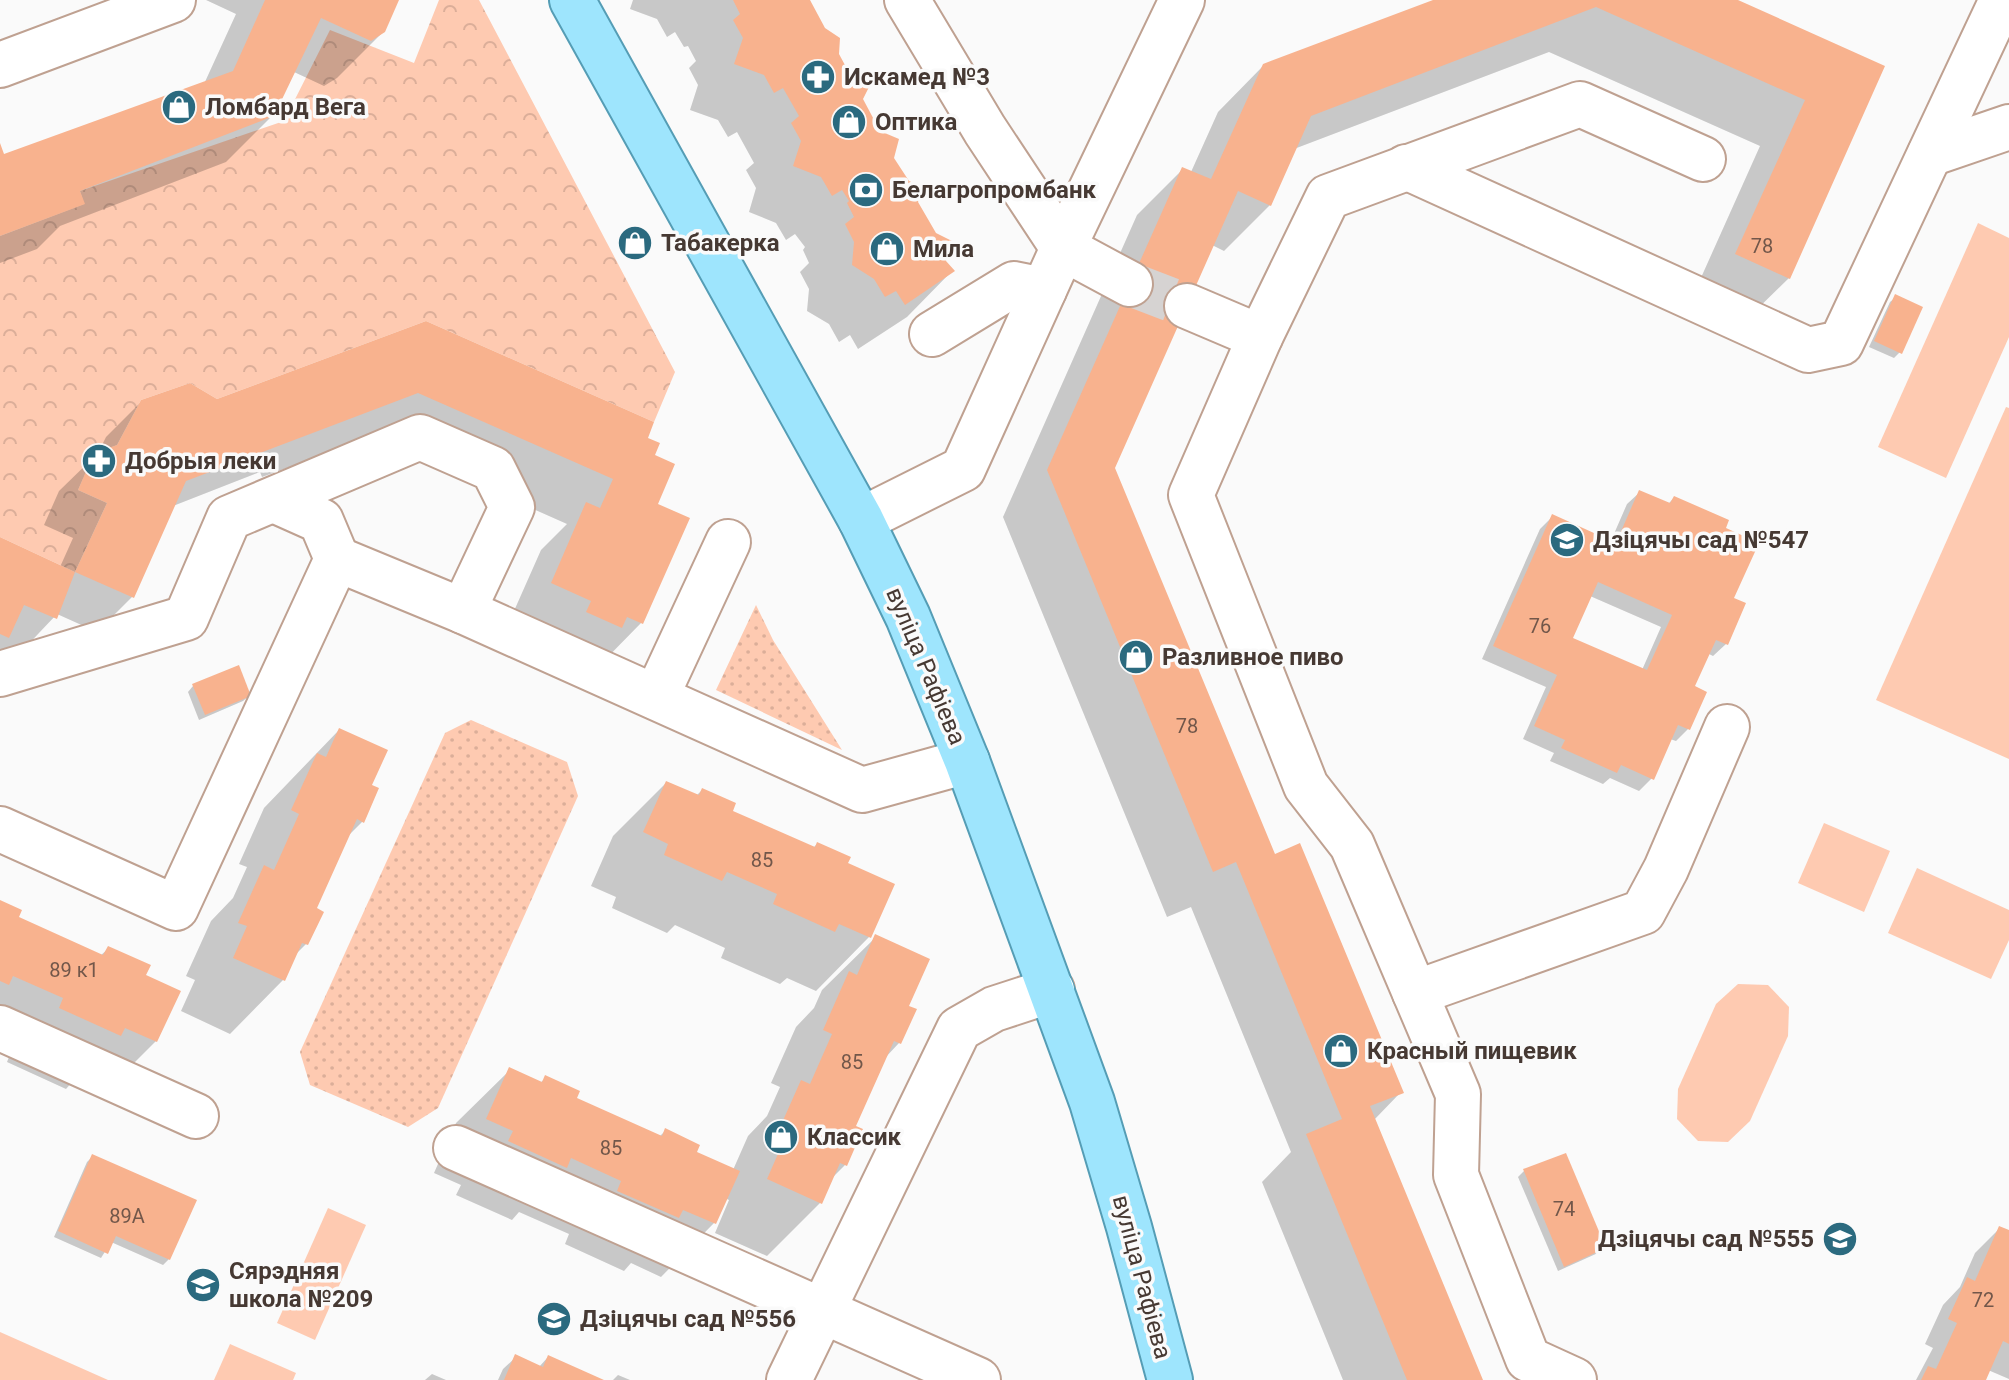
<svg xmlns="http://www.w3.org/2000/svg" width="2009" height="1380" font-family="Roboto,sans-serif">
	<defs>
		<pattern id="grass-dots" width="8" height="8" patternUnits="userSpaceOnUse" patternTransform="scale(2)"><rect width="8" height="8" fill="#fecab1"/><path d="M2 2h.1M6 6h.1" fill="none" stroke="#dbae99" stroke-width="1.8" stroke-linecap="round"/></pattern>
		<pattern id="forest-crowns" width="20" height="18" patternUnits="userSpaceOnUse" patternTransform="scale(2)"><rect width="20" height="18" fill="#fecab1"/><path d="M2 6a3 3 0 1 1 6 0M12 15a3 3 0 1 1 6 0" fill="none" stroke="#dbae99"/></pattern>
	</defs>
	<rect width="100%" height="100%" fill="#fafafa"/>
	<g fill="url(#grass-dots)">
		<polygon points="756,605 773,640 842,750 716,690"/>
		<polygon points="471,720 567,762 578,796 438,1108 408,1127 310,1085 300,1052 445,733"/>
	</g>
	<polygon fill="url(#forest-crowns)" points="439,0 479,0 675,372 654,422 426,321 217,399 190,383 141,400 117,445 94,454 78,490 107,503 75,572 0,537 0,236 84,204 80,191 284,121 330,30 414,63"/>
	<g fill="#fecab1">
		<polygon points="1978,223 2009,238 2009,337 1946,478 1878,447"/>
		<polygon points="2006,407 2009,408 2009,759 1876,700"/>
		<polygon points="1824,823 1890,851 1864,912 1798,883"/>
		<polygon points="1917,868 2009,910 2009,940 1991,979 1888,933"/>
		<polygon points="1738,984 1768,985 1789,1007 1788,1036 1750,1121 1728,1142 1698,1141 1677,1119 1678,1089 1716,1004"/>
		<polygon points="328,1208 366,1225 315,1340 277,1323"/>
		<polygon points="0,1332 108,1380 0,1380"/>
		<polygon points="230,1344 296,1373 293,1380 214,1380"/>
	</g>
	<g fill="#0003" fill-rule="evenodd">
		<polygon points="206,0 397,0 384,31 337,78 324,86 294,72 273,115 226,162 60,226 37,249 0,263 0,148 3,157 204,84 236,14"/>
		<polygon points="633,0 808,0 916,202 944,262 952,271 907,317 858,349 850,335 839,342 829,324 807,311 809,289 800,272 809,263 803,250 805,247 795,234 786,240 776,223 749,212 756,188 746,170 754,163 737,132 728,137 718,120 690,110 698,85 689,68 696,61 688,46 684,47 675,32 667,37 657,19 630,9"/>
		<polygon points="1439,0 1733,0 1882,67 1789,278 1743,323 1691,300 1760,146 1549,52 1294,149 1270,205 1224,251 1212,245 1113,468 1274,857 1401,1092 1374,1120 1481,1380 1343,1380 1262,1182 1291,1152 1191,907 1167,917 1003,517 1137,215 1183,169 1191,172 1218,112 1264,65"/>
		<polygon points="1896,297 1900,352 1894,358 1869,347 1890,302"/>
		<polygon points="426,323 645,439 652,456 655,505 641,623 596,669 506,629 541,550 567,524 371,437 262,477 260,472 173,506 132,597 97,632 57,614 2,672 0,671 0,539 60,567 73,538 44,525 59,491 98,453 106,437 142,401 217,401"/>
		<path d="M1640,492L1668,504L1674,498L1723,529L1732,599L1726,644L1713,656L1707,653L1692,687L1688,729L1676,741L1670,739L1652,778L1639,791L1610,778L1603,784L1550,761L1554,753L1523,739L1546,687L1482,659L1540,529L1552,517L1610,543L1627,504ZM1590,596L1661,627L1642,670L1571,639Z"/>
		<polygon points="193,686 249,696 243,701 199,720 188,692"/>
		<polygon points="339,730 370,786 362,822 347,837 314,909 306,944 293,957 283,980 230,1034 181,1011 195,980 186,976 211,921 233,898 247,867 239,864 264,808"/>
		<polygon points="666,783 696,796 702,790 730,812 813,848 817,844 846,864 869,937 816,991 787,978 780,984 721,958 725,948 675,925 667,933 612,908 616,897 591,886 613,836"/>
		<polygon points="0,902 16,918 100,956 109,948 143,976 156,1041 102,1095 73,1081 66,1089 7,1062 11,1052 0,1047"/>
		<polygon points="876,937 906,1007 899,1043 884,1059 854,1127 845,1165 831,1179 820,1203 767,1256 715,1233 729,1200 725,1198 714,1223 661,1277 631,1263 624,1271 565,1244 569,1234 519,1212 512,1220 456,1195 461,1185 434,1173 456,1123 510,1070 540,1083 546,1078 574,1099 659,1137 665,1131 694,1153 733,1170 748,1136 767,1116 780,1087 771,1083 796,1027 814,1008 822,990"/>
		<polygon points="93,1156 169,1259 163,1265 111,1242 101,1258 54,1237 87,1162"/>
		<polygon points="1565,1156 1604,1248 1598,1253 1558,1271 1518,1177 1524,1171"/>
		<polygon points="2000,1228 2009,1233 2009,1379 1988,1370 1984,1380 1916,1380 1933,1348 1925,1344 1943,1305 1960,1287 1975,1253"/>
		<polygon points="516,1357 539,1367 548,1357 599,1380 498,1380 503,1369"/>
		<polygon points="432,1374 446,1380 425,1380"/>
		<polygon points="618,1375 630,1380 613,1380"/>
	</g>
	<g fill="#f8b28e" fill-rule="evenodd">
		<polygon points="265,0 399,0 385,32 371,41 321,18 274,116 80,191 85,204 0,236 0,143 4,154 233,71"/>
		<polygon points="733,0 810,0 825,28 840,38 839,54 853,80 870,85 863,99 880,131 899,139 894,158 909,181 924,188 918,202 936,233 954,242 946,261 955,271 905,305 896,291 885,297 874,279 852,265 854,242 845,224 854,217 847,203 849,201 842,190 832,196 821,177 793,166 801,141 791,123 799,116 783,88 774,93 764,75 734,64 743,38 733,20 740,14"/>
		<polygon points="1433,0 1738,0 1885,66 1790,279 1735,254 1805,100 1596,7 1311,116 1271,206 1238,191 1115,468 1275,854 1300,843 1404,1093 1370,1106 1483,1380 1407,1380 1306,1134 1342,1119 1236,862 1213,872 1047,470 1182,167 1211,179 1263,64"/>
		<polygon points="1895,294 1923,307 1902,354 1874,341"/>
		<polygon points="426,321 654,422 648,438 660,443 655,455 675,464 658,504 690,518 643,624 627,617 622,628 586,612 591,601 551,583 586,502 600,508 613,479 418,393 186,481 134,598 75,572 107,503 78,490 94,453 117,445 141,400 190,383 217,399"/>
		<path d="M1639,490L1670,503L1674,496L1729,520L1726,528L1759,543L1734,598L1746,603L1728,645L1716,640L1695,686L1707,692L1690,730L1678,725L1654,780L1621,765L1617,773L1561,748L1565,740L1534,726L1557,675L1493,646L1552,514L1616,543ZM1598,582L1672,615L1647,670L1573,638Z"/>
		<polygon points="0,537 75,572 57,619 24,605 9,638 0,634"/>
		<polygon points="239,665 251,696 205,715 192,684"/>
		<polygon points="339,728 388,750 372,785 379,788 364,823 357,819 317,908 324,912 308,945 302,943 285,981 233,958 247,926 238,923 264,865 274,870 299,814 291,810 317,753 326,757"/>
		<polygon points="666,781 699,795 702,788 736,803 733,811 815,847 817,842 851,857 848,863 895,884 871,938 839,924 835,932 773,904 777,894 727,872 722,881 664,855 668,844 643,832"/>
		<polygon points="0,900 22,910 19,917 103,955 108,946 151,965 146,975 181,991 157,1042 125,1028 121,1036 59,1008 63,998 13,976 9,985 0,981"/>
		<polygon points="875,934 930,959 909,1006 917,1009 901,1044 894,1041 856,1126 863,1129 847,1166 840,1163 822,1204 767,1179 781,1147 773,1143 801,1080 810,1084 832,1034 823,1030 849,971 857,975"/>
		<polygon points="509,1067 542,1082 545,1075 580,1091 577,1098 662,1136 665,1128 700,1145 697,1152 740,1171 716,1224 683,1210 679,1218 617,1191 621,1181 571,1158 567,1168 508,1141 513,1131 486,1119"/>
		<polygon points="1566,1153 1606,1248 1564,1267 1523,1169"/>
		<polygon points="92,1154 197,1200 170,1260 116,1236 108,1254 58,1231"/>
		<polygon points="1999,1226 2009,1230 2009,1344 2003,1341 1986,1380 1921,1380 1928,1366 1936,1369 1957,1323 1948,1319 1967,1277 1975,1281"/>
		<polygon points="515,1354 543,1367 548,1355 604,1380 504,1380"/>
	</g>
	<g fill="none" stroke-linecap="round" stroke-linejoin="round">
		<polyline stroke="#d6d3d2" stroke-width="44" stroke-dasharray="44 22" stroke-linecap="butt" points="1130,284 1187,306"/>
		<g stroke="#bfa191" stroke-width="48">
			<g id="minor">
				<polyline points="907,0 985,130 1063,248 1130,284"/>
				<polyline points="0,65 173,0"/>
				<polyline points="1930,154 2009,127"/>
				<polyline points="1406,167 1808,350 1841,343 2002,0"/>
				<polyline points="1187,306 1260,337"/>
				<polyline points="932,334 1014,284 1044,290"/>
				<polyline points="274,500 321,521 337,559"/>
				<polyline points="861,520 963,469 1063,248 1182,0"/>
				<polyline points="0,674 186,618 229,518 420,437 493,469 512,507 463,611"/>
				<polyline points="656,697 728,542"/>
				<polyline points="0,829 176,908 337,559 463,611 862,790 967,761"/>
				<polyline points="1415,993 1643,912 1666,869 1727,727"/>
				<polyline points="0,1028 196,1116"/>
				<polyline points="456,1148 978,1380"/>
				<polyline points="789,1380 959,1029 994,1009 1052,990"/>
				<polyline points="1574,1380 1528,1359 1456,1175 1458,1094 1352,845 1306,786 1191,495 1260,337 1328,197 1580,104 1703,159"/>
			</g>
		</g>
		<g stroke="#559db5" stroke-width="48">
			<polyline id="major" points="572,0 861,520 908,617 967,761 1092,1102 1129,1227 1170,1380"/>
		</g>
		<use href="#minor" stroke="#fff" stroke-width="44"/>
		<use href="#major" stroke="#9ee5fd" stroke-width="44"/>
	</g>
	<defs>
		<g id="pharmacy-disc" transform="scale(1.8)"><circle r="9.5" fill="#2b6a7f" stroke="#fafafa"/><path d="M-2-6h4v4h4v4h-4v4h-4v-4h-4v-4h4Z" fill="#fff"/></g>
		<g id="shop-disc" transform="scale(1.8)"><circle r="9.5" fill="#2b6a7f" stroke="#fafafa"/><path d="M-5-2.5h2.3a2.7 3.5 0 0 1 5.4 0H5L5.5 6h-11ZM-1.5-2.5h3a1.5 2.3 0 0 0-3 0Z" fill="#fff"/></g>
		<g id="bank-disc" transform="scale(1.8)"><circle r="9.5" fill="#2b6a7f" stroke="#fafafa"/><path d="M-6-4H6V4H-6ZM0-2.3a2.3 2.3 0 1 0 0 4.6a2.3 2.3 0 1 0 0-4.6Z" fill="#fff"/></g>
		<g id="school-disc" transform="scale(1.8)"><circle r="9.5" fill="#2b6a7f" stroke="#fafafa"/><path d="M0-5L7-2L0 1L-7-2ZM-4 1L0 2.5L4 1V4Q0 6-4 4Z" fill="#fff"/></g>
	</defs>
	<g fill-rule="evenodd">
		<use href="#pharmacy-disc" x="818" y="77"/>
		<use href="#shop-disc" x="179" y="107"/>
		<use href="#shop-disc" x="849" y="122"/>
		<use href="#bank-disc" x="866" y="190"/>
		<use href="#shop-disc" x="635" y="243"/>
		<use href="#shop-disc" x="887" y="249"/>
		<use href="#pharmacy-disc" x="99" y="461"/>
		<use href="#school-disc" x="1567" y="540"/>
		<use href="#shop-disc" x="1136" y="657"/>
		<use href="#shop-disc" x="1341" y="1051"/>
		<use href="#shop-disc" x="781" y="1137"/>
		<use href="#school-disc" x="1840" y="1239"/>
		<use href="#school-disc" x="203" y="1285"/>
		<use href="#school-disc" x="554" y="1319"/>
	</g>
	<g text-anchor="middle" stroke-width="7" stroke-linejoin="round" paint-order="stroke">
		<g font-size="20" fill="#72574a">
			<text x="1762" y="253">78</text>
			<text x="1540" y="633">76</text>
			<text x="1187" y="733">78</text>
			<text x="762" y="867">85</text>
			<text x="74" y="977">89 к1</text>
			<text x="852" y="1069">85</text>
			<text x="611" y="1155">85</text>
			<text x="1564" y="1216">74</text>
			<text x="127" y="1223">89А</text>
			<text x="1983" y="1307">72</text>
		</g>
		<g font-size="24" font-weight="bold" fill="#463933" stroke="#fafafa" text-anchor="start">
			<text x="844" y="85">Искамед №3</text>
			<text x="205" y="115">Ломбард Вега</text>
			<text x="875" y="130">Оптика</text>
			<text x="892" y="198">Белагропромбанк</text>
			<text x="661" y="251">Табакерка</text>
			<text x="913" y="257">Мила</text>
			<text x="125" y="469">Добрыя леки</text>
			<text x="1593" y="548">Дзіцячы сад №547</text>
			<text x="1162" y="665">Разливное пиво</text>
			<text x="1367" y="1059">Красный пищевик</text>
			<text x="807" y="1145">Классик</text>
			<text x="1814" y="1247" text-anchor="end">Дзіцячы сад №555</text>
			<text x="229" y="1279">Сярэдняя<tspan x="229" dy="28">школа №209</tspan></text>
			<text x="580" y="1327">Дзіцячы сад №556</text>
		</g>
		<g font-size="24" fill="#463933" stroke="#fafafa">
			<text transform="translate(926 666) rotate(67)" y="8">вуліца Рафіева</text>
			<text transform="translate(1142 1277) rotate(75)" y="8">вуліца Рафіева</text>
		</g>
	</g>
</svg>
